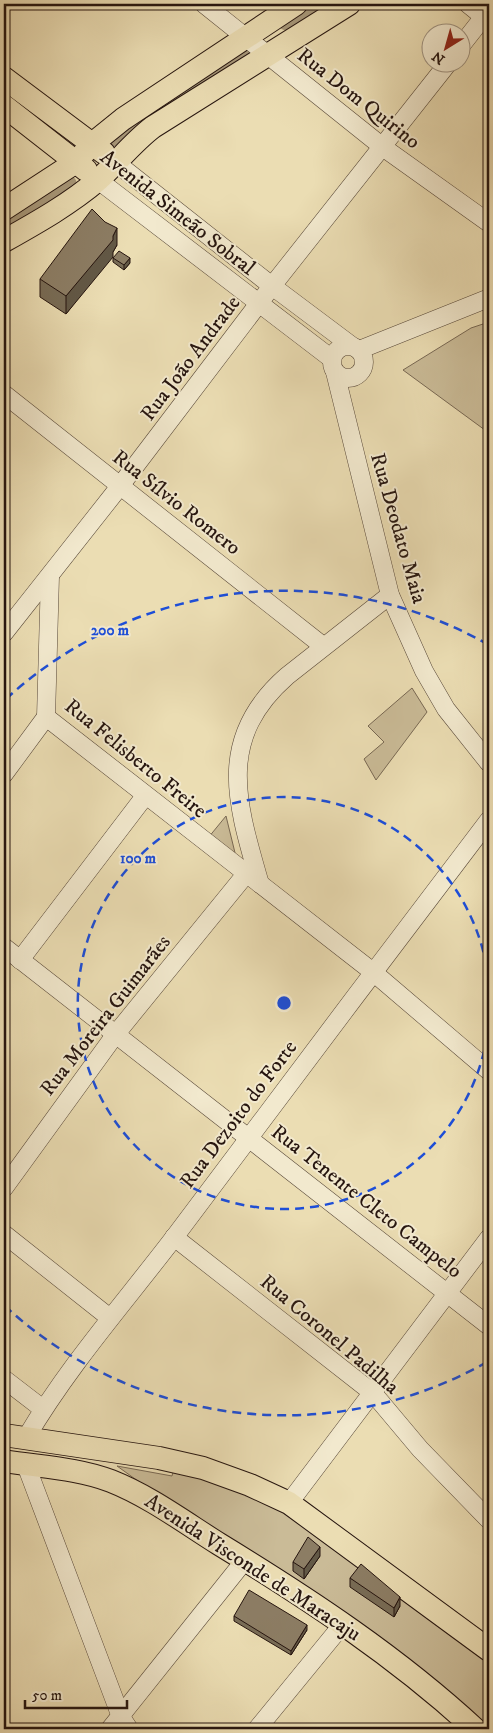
<svg xmlns="http://www.w3.org/2000/svg" width="493" height="1733" font-family="'IM FELL DW Pica',serif">
	<rect width="100%" height="100%" fill="#ebddb3"/>
	<filter id="stains"><feTurbulence type="fractalNoise" baseFrequency=".004" numOctaves="4"/><feColorMatrix values="0 0 0 0 .2 0 0 0 0 .09 0 0 0 0 .02 0 0 0 .5 -.17"/></filter>
	<radialGradient id="worn" r=".72"><stop offset=".6" stop-color="#630" stop-opacity="0"/><stop offset="1" stop-color="#630" stop-opacity=".3"/></radialGradient>
	<g fill="#cabb97" stroke="#786853">
		<polygon points="489,322 489,433 403,370 471,328"/>
		<polygon points="412,688 427,712 376,780 364,759 384,742 368,726"/>
		<polygon points="226,816 237,861 208,838"/>
		<polygon points="117,1466 172,1476 174,1468 266,1498 489,1659 489,1729 484,1729"/>
	</g>
	<g fill="none" stroke-linecap="round" stroke-linejoin="round">
		<g stroke="#a8997b" stroke-width="15">
			<polyline points="286,23 316,4"/>
			<polyline points="114,139 244,51"/>
			<polyline points="4,222 69,183"/>
		</g>
		<g stroke="#574738" stroke-width="19">
			<g id="minor">
				<polyline points="204,4 384,148 489,223"/>
				<polyline points="468,4 489,21"/>
				<polyline points="460,47 489,10"/>
				<polyline points="115,162 272,286 352,346"/>
				<polyline points="98,180 332,359"/>
				<circle cx="348" cy="362" r="16"/>
				<polyline points="359,350 489,298"/>
				<polyline points="335,372 390,595 424,671 446,709 489,763"/>
				<polyline points="4,394 323,646"/>
				<polyline points="4,633 120,486 272,286 449,62"/>
				<polyline points="46,717 373,972 489,1071"/>
				<polyline points="46,717 50,576"/>
				<polyline points="4,774 46,717"/>
				<path d="M260,884C237,804 215,739 287,676L390,595"/>
				<polyline points="4,947 489,1326"/>
				<polyline points="20,960 145,796"/>
				<polyline points="4,1188 115,1035 246,874"/>
				<polyline points="4,1234 110,1318"/>
				<polyline points="174,1237 373,1393 420,1449 489,1520"/>
				<polyline points="4,1379 43,1409"/>
				<path d="M26,1438C69,1365 125,1302 176,1235C280,1096 384,958 489,820"/>
				<polyline points="26,1465 121,1717 129,1729"/>
				<polyline points="289,1503 489,1238"/>
				<polyline points="110,1729 245,1560"/>
				<polyline points="257,1729 343,1624"/>
			</g>
		</g>
		<g stroke="#26150f" stroke-width="24">
			<g id="major">
				<polyline points="4,78 104,153"/>
				<polyline points="4,106 86,170"/>
				<polyline points="4,209 76,162 92,144 123,119 296,4"/>
				<path d="M4,241C36,223 70,204 98,180C117,163 132,143 153,127L349,4"/>
				<polyline points="4,1435 159,1458 203,1468 250,1485 289,1503 489,1650"/>
				<path d="M4,1461C40,1467 77,1468 111,1481C149,1496 184,1522 219,1544C309,1599 397,1657 475,1729"/>
			</g>
		</g>
		<use href="#minor" stroke="#f2e9ce" stroke-width="18"/>
		<use href="#major" stroke="#ebddb3" stroke-width="22"/>
	</g>
	<g fill="#786c56" stroke="#26150f">
		<polygon points="117,245 113,252 66,314 40,297 40,279"/>
		<polygon points="113,258 130,263 124,270 113,262"/>
		<polygon points="320,1556 304,1579 293,1571 293,1562"/>
		<polygon points="350,1578 400,1606 394,1617 350,1587"/>
		<polygon points="234,1616 307,1630 291,1655 234,1621"/>
	</g>
	<g fill="#625846" stroke="#26150f">
		<polygon points="117,228 117,245 113,252 113,257 66,314 66,296 113,236"/>
		<polygon points="130,258 130,263 124,270 124,265"/>
		<polygon points="320,1547 320,1556 304,1579 304,1569"/>
		<polygon points="400,1597 400,1606 394,1617 394,1608"/>
		<polygon points="307,1625 307,1630 291,1655 291,1651"/>
	</g>
	<g fill="#8c7d64" stroke="#26150f">
		<polygon points="92,209 105,222 117,228 113,236 113,240 66,296 40,279"/>
		<polygon points="119,251 130,258 124,265 113,258"/>
		<polygon points="308,1537 320,1547 304,1569 293,1562"/>
		<polygon points="361,1564 400,1597 394,1608 350,1578"/>
		<polygon points="249,1590 307,1625 291,1651 234,1616"/>
	</g>
	<g fill="none" stroke="#1d4ed8" stroke-width="2.5" stroke-dasharray="9 6">
		<path d="M489 1021A206 206 0 1 1 489 985"/>
		<path d="M487 1362A412 412 0 0 1 6 1307M6 699A412 412 0 0 1 487 644"/>
	</g>
	<g text-anchor="middle" stroke-width="4" stroke-linejoin="round" paint-order="stroke">
		<g font-size="21" fill="#26150f" stroke="#f2e9ce">
			<text transform="translate(359 98) rotate(38)" y="7">Rua Dom Quirino</text>
			<text transform="translate(178 212) rotate(38)" y="7">Avenida Simeão Sobral</text>
			<text transform="translate(190 358) rotate(-53)" y="7">Rua João Andrade</text>
			<text transform="translate(177 502) rotate(38)" y="7">Rua Sílvio Romero</text>
			<text transform="translate(399 528) rotate(74)" y="7">Rua Deodato Maia</text>
			<text transform="translate(136 758) rotate(39)" y="7">Rua Felisberto Freire</text>
			<text transform="translate(105 1015) rotate(-52)" y="7">Rua Moreira Guimarães</text>
			<text transform="translate(238 1114) rotate(-53)" y="7">Rua Dezoito do Forte</text>
			<text transform="translate(367 1201) rotate(38)" y="7">Rua Tenente Cleto Campelo</text>
			<text transform="translate(330 1334) rotate(40)" y="7">Rua Coronel Padilha</text>
			<text transform="translate(253 1567) rotate(33)" y="7">Avenida Visconde de Maracaju</text>
		</g>
	</g>
	<circle cx="284" cy="1003" r="8" fill="#1d4ed8" stroke="#f2e9ce" stroke-width="2.5"/>
	<g font-size="15" text-anchor="middle" font-weight="bold" fill="#1d4ed8" stroke="#f2e9ce" stroke-width="4" stroke-linejoin="round" paint-order="stroke">
		<text x="110" y="635">200 m</text>
		<text x="138" y="863">100 m</text>
	</g>
	<rect width="493" height="1733" fill="none" stroke="#ebddb3" stroke-width="20"/>
	<rect x="5" y="5" width="483" height="1723" fill="none" stroke="#26150f" stroke-width="2.5"/>
	<rect x="10" y="10" width="473" height="1713" fill="none" stroke="#26150f"/>
	<g transform="translate(446 48) rotate(217)"><circle r="24" fill="#f2e9ce" stroke="#a09482"/>
	<path d="M0-4L9 19L0 12L-9 19Z" fill="#8f2418"/>
	<text y="-8" font-size="14" font-weight="bold" text-anchor="middle" fill="#26150f">N</text>
	</g>
	<path d="M25 1700v8h102v-8" fill="none" stroke="#26150f" stroke-width="2.5"/>
	<text x="32" y="1700" font-size="15" fill="#26150f" stroke="#f2e9ce" stroke-width="4" paint-order="stroke">50 m</text>
	<rect width="100%" height="100%" filter="url(#stains)"/>
	<rect width="100%" height="100%" fill="url(#worn)"/>
</svg>
